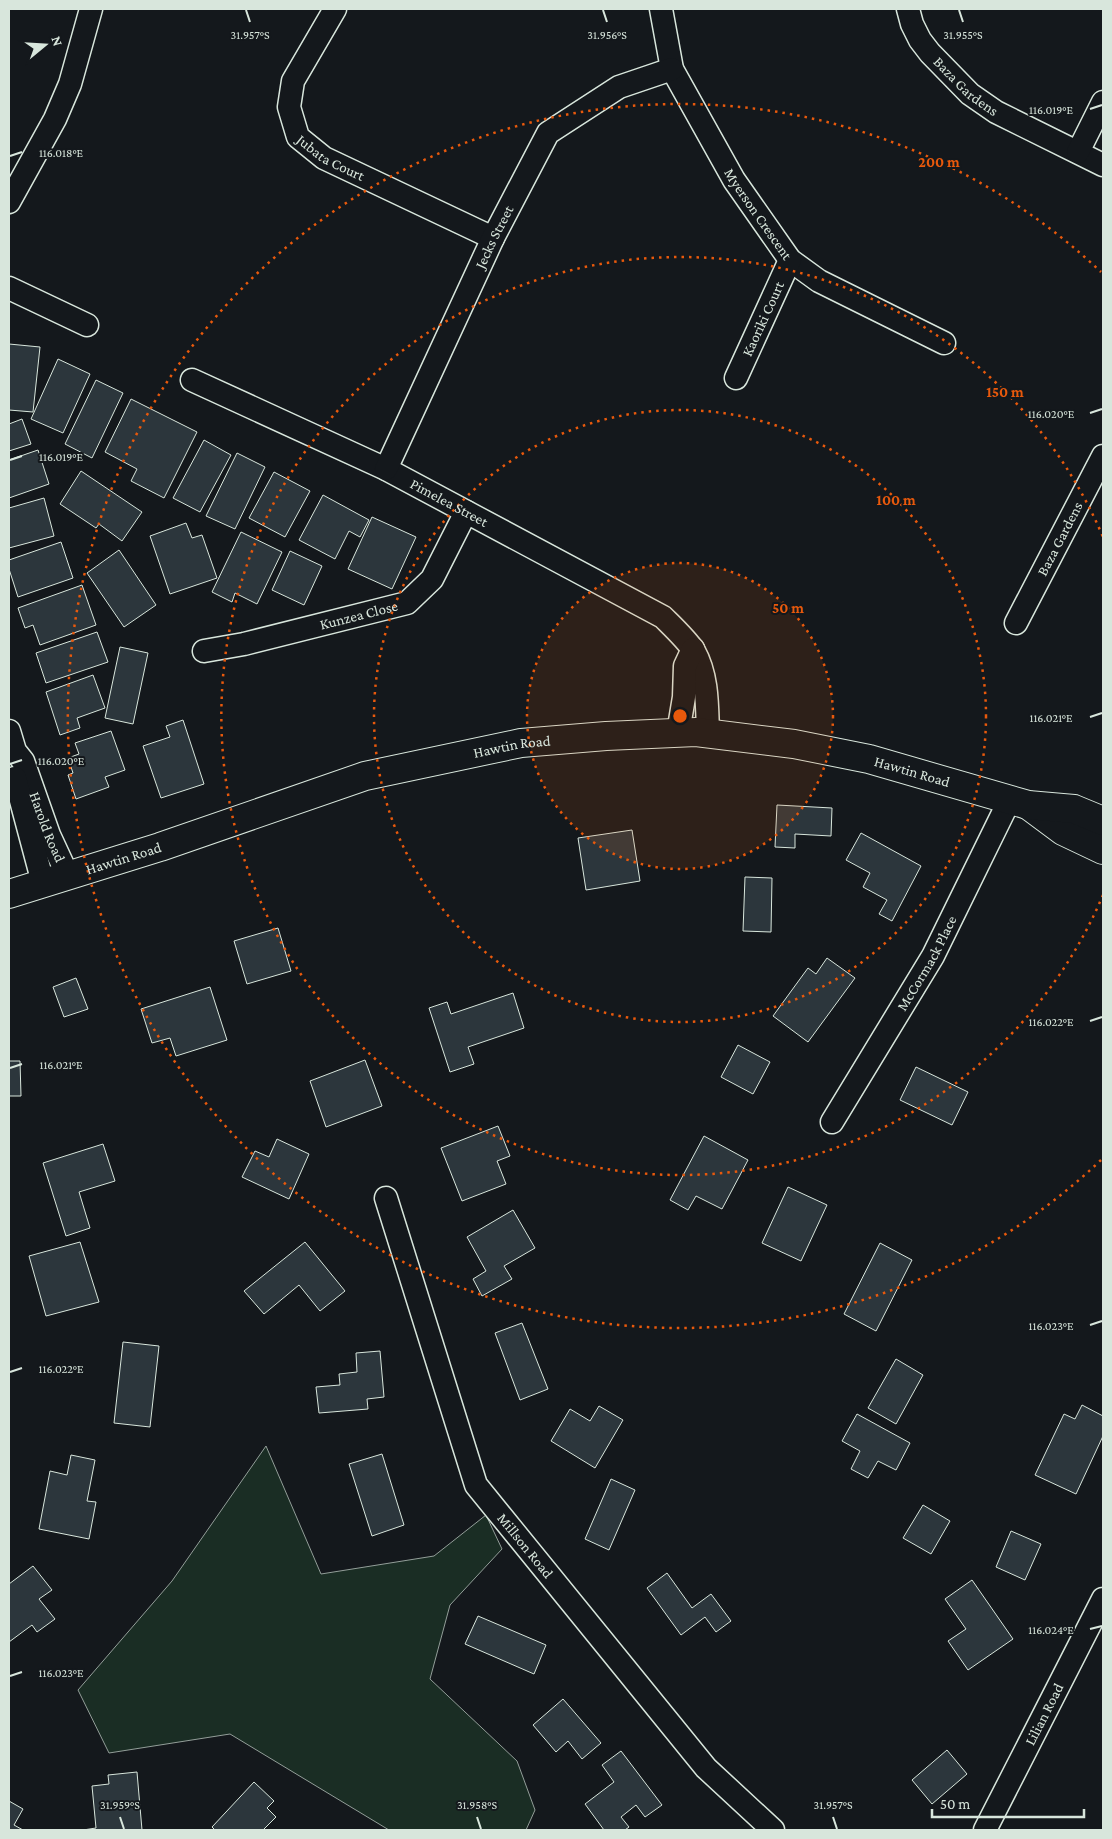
<svg xmlns="http://www.w3.org/2000/svg" width="1112" height="1839" font-family="'Crimson Pro',serif">
	<rect width="100%" height="100%" fill="#14181c"/>
	<polygon fill="#1a2d24" stroke="#939e99" points="266,1446 321,1574 434,1556 486,1515 502,1549 450,1605 430,1679 517,1761 535,1810 526,1830 389,1830 230,1734 109,1753 78,1690 172,1581"/>
	<g fill="#2c363c" stroke="#d8e6dc">
		<polygon points="9,344 40,347 33,412 9,410"/>
		<polygon points="58,359 90,374 63,433 31,419"/>
		<polygon points="96,380 123,393 92,458 65,444"/>
		<polygon points="131,399 197,432 164,498 131,481 137,469 105,452"/>
		<polygon points="22,419 31,444 9,451 9,424"/>
		<polygon points="204,440 231,455 200,512 173,498"/>
		<polygon points="38,450 49,484 9,498 9,460"/>
		<polygon points="237,453 265,467 235,529 206,516"/>
		<polygon points="81,471 142,512 122,541 99,524 96,528 60,504"/>
		<polygon points="274,472 310,491 285,537 249,518"/>
		<polygon points="323,495 369,520 360,537 349,531 335,559 299,540"/>
		<polygon points="44,498 54,536 9,548 9,508"/>
		<polygon points="372,517 416,537 392,589 348,569"/>
		<polygon points="186,523 192,538 202,535 217,578 170,594 150,536"/>
		<polygon points="241,532 282,552 257,604 235,593 232,602 212,592"/>
		<polygon points="61,542 73,578 18,597 9,569 9,560"/>
		<polygon points="119,550 156,605 124,627 87,573"/>
		<polygon points="290,551 322,566 304,605 272,590"/>
		<polygon points="82,585 96,625 40,645 33,625 25,628 18,608"/>
		<polygon points="97,632 108,662 46,683 36,653"/>
		<polygon points="120,647 148,653 133,724 105,718"/>
		<polygon points="93,675 105,708 77,718 80,728 60,735 46,692"/>
		<polygon points="183,720 204,784 161,798 143,746 170,737 166,726"/>
		<polygon points="111,731 125,770 105,777 109,787 76,799 68,775 73,773 68,758 79,754 75,743"/>
		<polygon points="777,805 832,808 831,836 795,834 795,848 775,847"/>
		<polygon points="632,830 640,881 586,890 578,838"/>
		<polygon points="861,833 921,866 892,921 879,914 887,900 863,887 870,873 846,860"/>
		<polygon points="745,877 772,878 771,932 743,931"/>
		<polygon points="278,928 291,971 247,984 234,941"/>
		<polygon points="827,958 855,978 808,1042 773,1016 808,968 816,974"/>
		<polygon points="76,978 88,1009 64,1017 53,987"/>
		<polygon points="210,987 227,1040 176,1056 170,1038 152,1043 141,1009"/>
		<polygon points="513,993 524,1028 468,1047 474,1064 450,1072 429,1008 447,1002 451,1014"/>
		<polygon points="738,1045 770,1062 753,1094 721,1077"/>
		<polygon points="365,1060 382,1106 326,1127 310,1081"/>
		<polygon points="9,1061 20,1061 21,1096 9,1096"/>
		<polygon points="916,1067 968,1092 952,1125 900,1100"/>
		<polygon points="498,1126 510,1156 497,1161 506,1184 462,1201 441,1148"/>
		<polygon points="704,1136 748,1160 722,1209 696,1196 688,1210 670,1200"/>
		<polygon points="277,1139 309,1154 289,1199 242,1177 255,1151 269,1157"/>
		<polygon points="103,1144 115,1181 79,1192 90,1228 66,1236 43,1163"/>
		<polygon points="788,1187 827,1205 801,1261 762,1243"/>
		<polygon points="513,1210 535,1248 504,1266 512,1279 482,1296 473,1279 486,1271 467,1237"/>
		<polygon points="80,1242 99,1302 46,1316 29,1256"/>
		<polygon points="305,1242 345,1291 320,1311 299,1285 264,1314 244,1291"/>
		<polygon points="880,1243 912,1260 876,1331 844,1314"/>
		<polygon points="522,1323 548,1389 520,1400 495,1333"/>
		<polygon points="123,1342 159,1346 150,1427 114,1423"/>
		<polygon points="380,1351 384,1397 367,1399 368,1409 319,1413 316,1387 340,1385 339,1374 357,1372 356,1353"/>
		<polygon points="896,1359 923,1375 896,1424 868,1408"/>
		<polygon points="1082,1405 1103,1416 1103,1436 1076,1494 1035,1475 1064,1414 1075,1419"/>
		<polygon points="599,1406 623,1420 595,1468 551,1441 570,1409 590,1421"/>
		<polygon points="857,1414 910,1443 896,1470 878,1461 868,1478 851,1469 860,1451 842,1441"/>
		<polygon points="382,1454 404,1525 372,1536 349,1464"/>
		<polygon points="71,1455 95,1460 87,1501 96,1502 89,1539 39,1529 50,1471 67,1475"/>
		<polygon points="611,1479 635,1490 609,1550 585,1539"/>
		<polygon points="923,1505 950,1521 931,1554 903,1538"/>
		<polygon points="1011,1531 1041,1544 1025,1580 996,1567"/>
		<polygon points="33,1566 52,1590 39,1599 55,1619 37,1632 32,1625 9,1642 9,1584"/>
		<polygon points="667,1573 692,1608 711,1594 731,1621 716,1632 705,1617 681,1635 647,1588"/>
		<polygon points="972,1580 1013,1639 968,1670 948,1641 966,1629 945,1599"/>
		<polygon points="478,1616 546,1645 534,1674 465,1644"/>
		<polygon points="563,1699 601,1743 582,1759 568,1741 556,1752 533,1725"/>
		<polygon points="947,1750 967,1774 932,1804 912,1780"/>
		<polygon points="621,1751 662,1805 645,1817 636,1805 621,1817 629,1827 625,1830 604,1830 585,1804 614,1782 602,1765"/>
		<polygon points="137,1772 142,1830 83,1830 96,1828 92,1786 109,1784 108,1775"/>
		<polygon points="254,1782 274,1801 267,1808 276,1817 263,1830 215,1830 212,1827"/>
		<polygon points="9,1801 23,1809 14,1825 23,1830 9,1830"/>
	</g>
	<g fill="none" stroke-linecap="round" stroke-linejoin="round">
		<g stroke="#d8e6dc" stroke-width="25">
			<g id="minor">
				<path id="s1" d="M335,9L293,81L289,107L298,137L324,158L493,238"/>
				<path id="s2" d="M661,9L672,69L734,180L790,260L819,281L944,343"/>
				<path id="s3" d="M908,9L912,24L920,40L930,53L970,94L996,112L1103,165"/>
				<polyline points="1078,152 1103,102"/>
				<polyline points="9,202 55,119 70,84 91,9"/>
				<polyline points="9,288 87,325"/>
				<path id="s4" d="M736,378L790,260"/>
				<path id="s5" d="M192,380L386,469L663,617C673,627 686,639 694,651C708,676 707,706 708,734"/>
				<path id="s6" d="M386,469L493,238L548,133L619,87L672,69"/>
				<path id="s7" d="M1016,623L1103,456"/>
				<path id="s8" d="M204,651L244,644L407,603L432,579L466,512"/>
				<path id="s9" d="M9,731L15,751L23,761L49,835L68,876"/>
				<polyline points="678,733 684,697 685,666 693,649"/>
				<polyline points="15,778 43,883"/>
				<path id="s10" d="M832,1122L933,956L1010,799"/>
				<path id="s11" d="M386,1198L476,1485L706,1768L773,1830"/>
				<path id="s12" d="M985,1830L1103,1599"/>
			</g>
		</g>
		<g stroke="#d8e6dc" stroke-width="30">
			<g id="major">
				<polyline points="1028,805 1063,831 1103,850"/>
				<path id="s13" d="M9,894L160,847L365,776L521,743L606,736L696,732L794,744L869,759L1028,805L1074,809L1103,821"/>
			</g>
		</g>
		<use href="#minor" stroke="#14181c" stroke-width="22"/>
		<use href="#major" stroke="#14181c" stroke-width="28"/>
	</g>
	<path fill="none" stroke="#d8e6dc" stroke-width="2" d="M246,10L250,22M603,10L607,22M959,10L963,22M1090,109L1102,105M10,156L22,152M1090,413L1102,409M10,460L22,456M1090,717L1102,713M10,764L22,760M1090,1021L1102,1017M10,1068L22,1064M1090,1325L1102,1321M10,1372L22,1368M1090,1629L1102,1626M10,1676L22,1672M120,1817L124,1829M477,1817L481,1829M833,1817L837,1829"/>
	<circle cx="680" cy="716" r="153" fill="#e8590c" fill-opacity=".12"/>
	<g fill="none" stroke="#e8590c" stroke-width="2.5" stroke-dasharray="2.5 5">
		<circle cx="680" cy="716" r="153"/>
		<circle cx="680" cy="716" r="306"/>
		<path d="M1103 895A459 459 0 1 1 1103 537"/>
		<path d="M1101 1160A612 612 0 1 1 1101 272"/>
	</g>
	<g text-anchor="middle" stroke-width="4" stroke-linejoin="round" paint-order="stroke">
		<g font-size="15" fill="#d8e6dc" stroke="#14181c">
			<text dy="5" stroke="none"><textPath href="#s3" startOffset="99">Baza Gardens</textPath></text>
			<text dy="5" stroke="none"><textPath href="#s1" startOffset="180">Jubata Court</textPath></text>
			<text dy="5" stroke="none"><textPath href="#s2" startOffset="230">Myerson Crescent</textPath></text>
			<text dy="5" stroke="none"><textPath href="#s6" startOffset="256">Jecks Street</textPath></text>
			<text dy="5" stroke="none"><textPath href="#s4" startOffset="65">Kaoriki Court</textPath></text>
			<text dy="5" stroke="none"><textPath href="#s5" startOffset="285">Pimelea Street</textPath></text>
			<text dy="5" stroke="none"><textPath href="#s7" startOffset="95">Baza Gardens</textPath></text>
			<text dy="5" stroke="none"><textPath href="#s8" startOffset="159">Kunzea Close</textPath></text>
			<text dy="5" stroke="none"><textPath href="#s13" startOffset="525">Hawtin Road</textPath></text>
			<text dy="5" stroke="none"><textPath href="#s13" startOffset="930">Hawtin Road</textPath></text>
			<text dy="5" stroke="none"><textPath href="#s9" startOffset="104">Harold Road</textPath></text>
			<text dy="5" stroke="none"><textPath href="#s13" startOffset="120">Hawtin Road</textPath></text>
			<text dy="5" stroke="none"><textPath href="#s10" startOffset="185">McCormack Place</textPath></text>
			<text dy="5" stroke="none"><textPath href="#s11" startOffset="379">Millson Road</textPath></text>
			<text dy="5" stroke="none"><textPath href="#s12" startOffset="130">Lilian Road</textPath></text>
		</g>
	</g>
	<g font-size="12" text-anchor="middle" fill="#d8e6dc" stroke="#14181c" stroke-width="4" stroke-linejoin="round" paint-order="stroke">
		<text x="250" y="39">31.957°S</text>
		<text x="607" y="39">31.956°S</text>
		<text x="963" y="39">31.955°S</text>
		<text x="1051" y="114">116.019°E</text>
		<text x="61" y="157">116.018°E</text>
		<text x="1051" y="418">116.020°E</text>
		<text x="61" y="461">116.019°E</text>
		<text x="1051" y="722">116.021°E</text>
		<text x="61" y="765">116.020°E</text>
		<text x="1051" y="1026">116.022°E</text>
		<text x="61" y="1069">116.021°E</text>
		<text x="1051" y="1330">116.023°E</text>
		<text x="61" y="1373">116.022°E</text>
		<text x="1051" y="1634">116.024°E</text>
		<text x="61" y="1677">116.023°E</text>
		<text x="120" y="1809">31.959°S</text>
		<text x="477" y="1809">31.958°S</text>
		<text x="833" y="1809">31.957°S</text>
	</g>
	<circle cx="680" cy="716" r="8" fill="#e8590c" stroke="#14181c" stroke-width="2.5"/>
	<g font-size="15" text-anchor="middle" font-weight="bold" fill="#e8590c" stroke="#14181c" stroke-width="4" stroke-linejoin="round" paint-order="stroke">
		<text x="939" y="167">200 m</text>
		<text x="1005" y="397">150 m</text>
		<text x="896" y="505">100 m</text>
		<text x="788" y="613">50 m</text>
	</g>
	<rect width="1112" height="1839" fill="none" stroke="#d8e6dc" stroke-width="20"/>
	<g transform="translate(45 45) rotate(72)" stroke="#14181c" stroke-width="4" paint-order="stroke">
	<path d="M0-4L9 19L0 12L-9 19Z" fill="#d8e6dc"/>
	<text y="-8" font-size="14" font-weight="bold" text-anchor="middle" fill="#d8e6dc">N</text>
	</g>
	<path d="M932 1809v8h152v-8" fill="none" stroke="#d8e6dc" stroke-width="2.5"/>
	<text x="940" y="1809" font-size="15" fill="#d8e6dc" stroke="#14181c" stroke-width="4" paint-order="stroke">50 m</text>
</svg>
